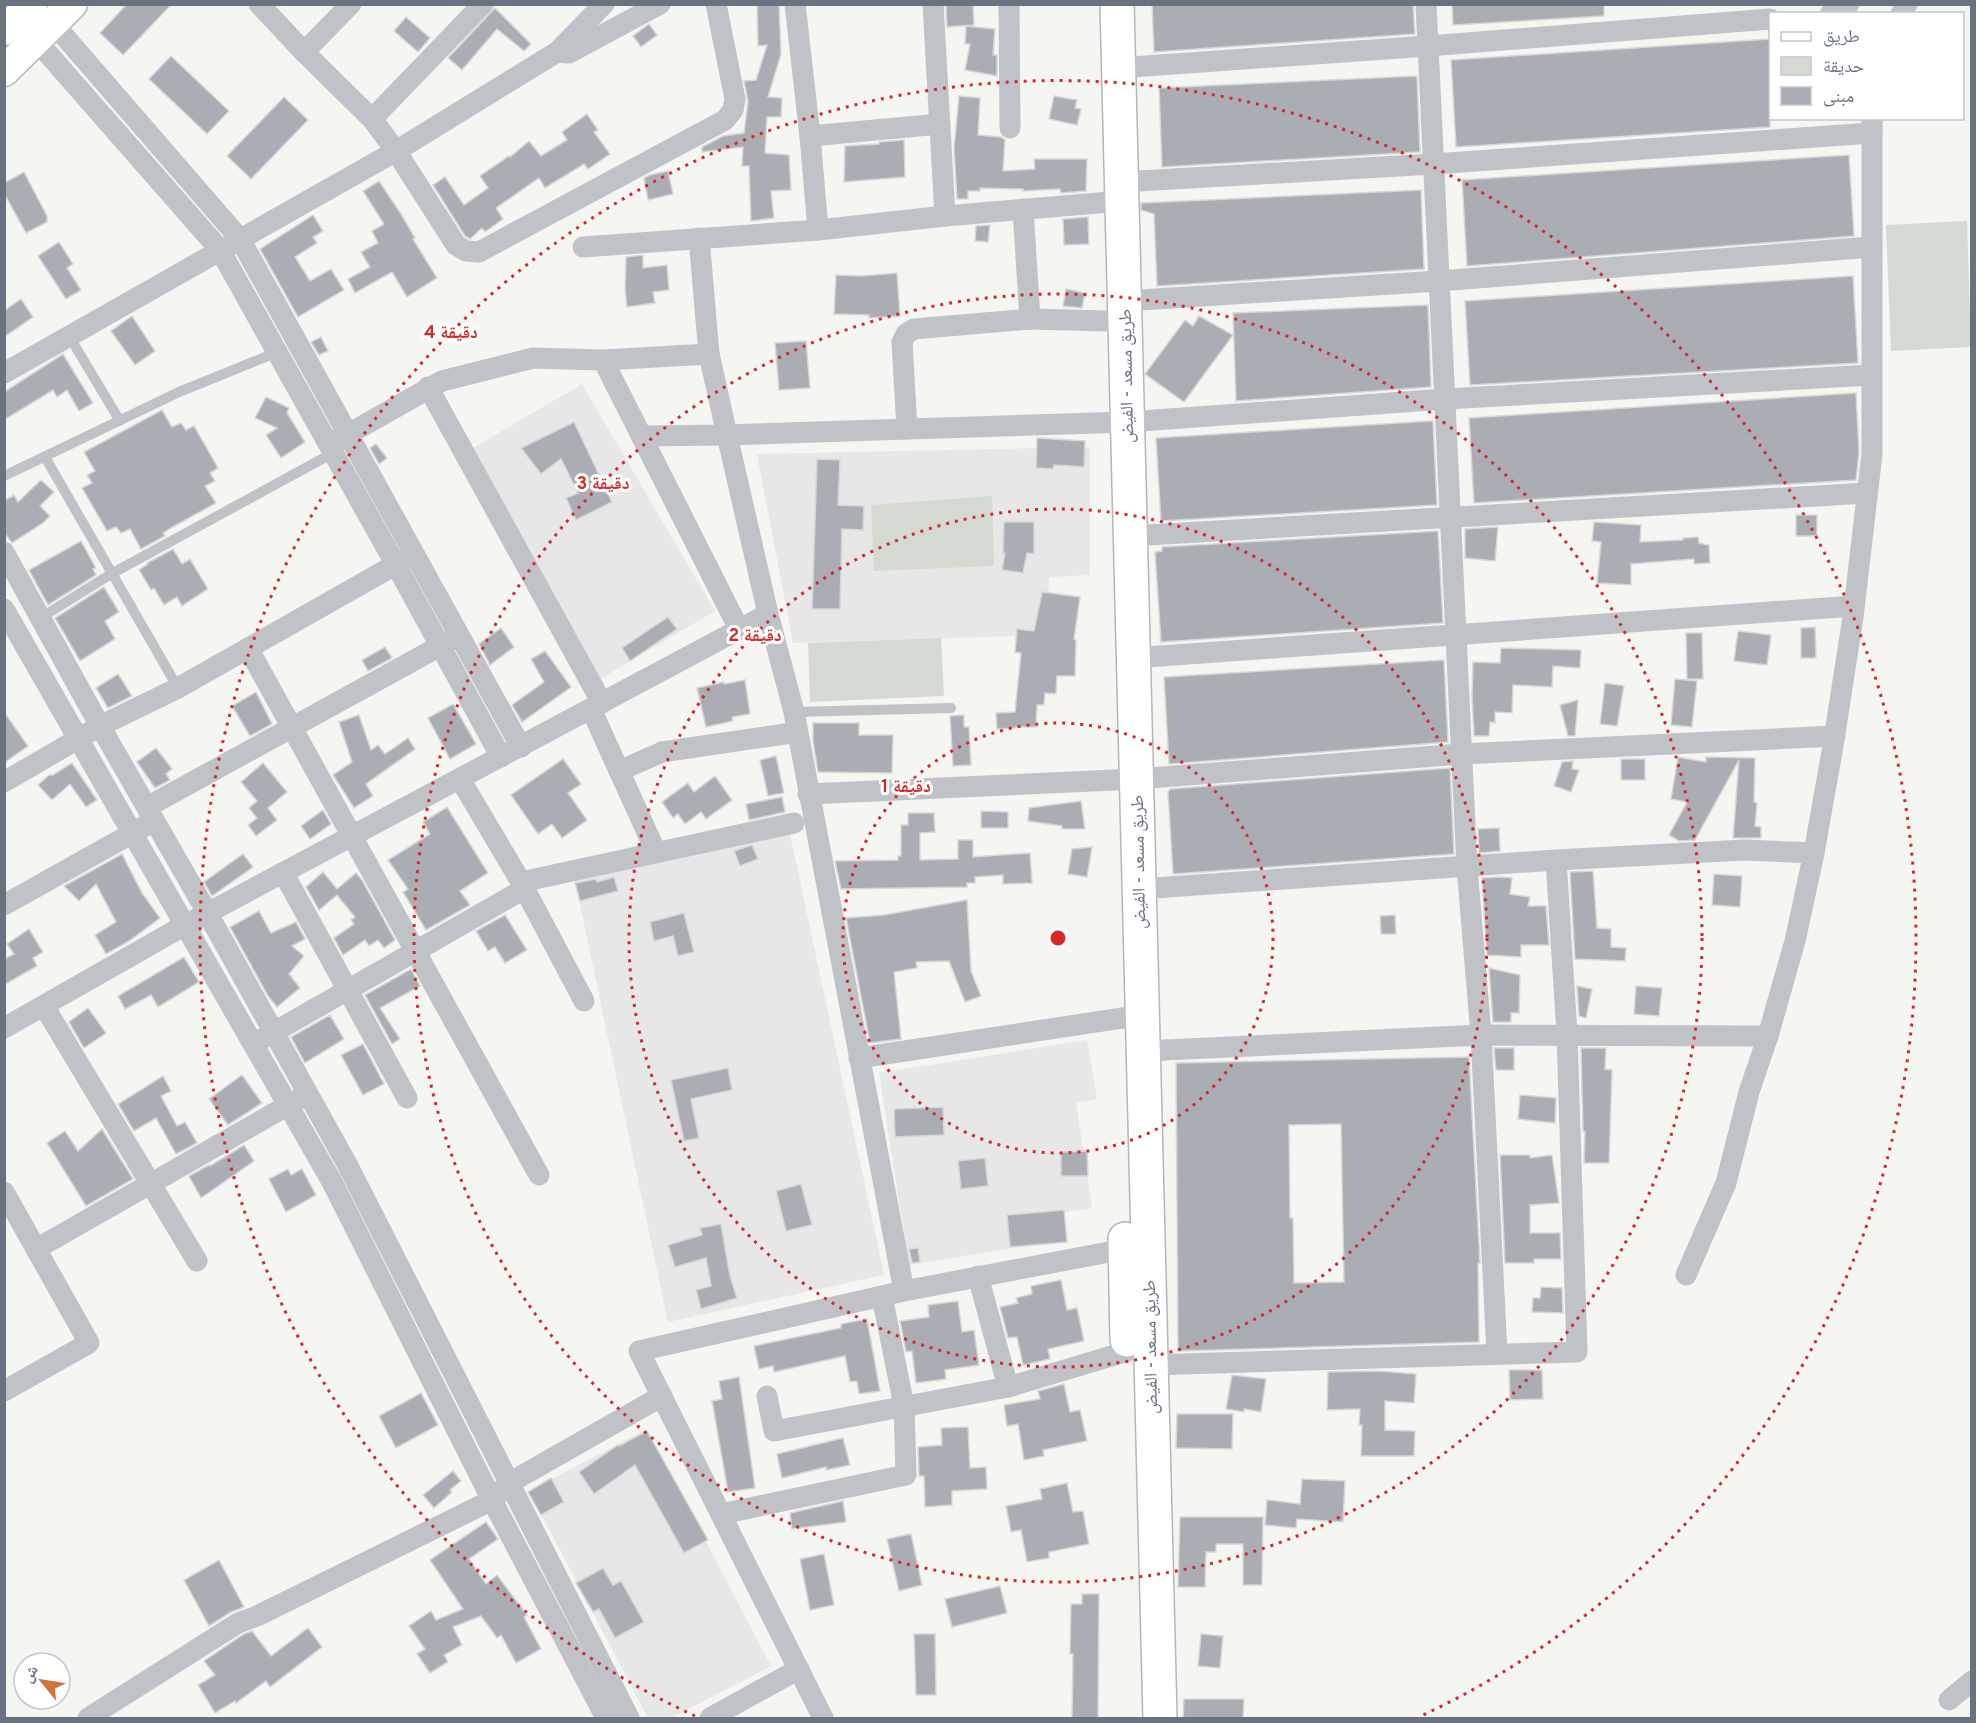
<svg xmlns="http://www.w3.org/2000/svg" width="1976" height="1723" font-family="Overpass,'Noto Naskh Arabic',sans-serif">
	<rect width="100%" height="100%" fill="#f5f5f2"/>
	<g fill="#e6e7e6">
		<polygon points="582,384 715,611 600,679 468,451"/>
		<polygon points="1090,447 1090,575 1049,577 1046,635 793,643 757,454"/>
		<polygon points="790,834 884,1275 668,1322 575,881"/>
		<polygon points="1087,1040 1097,1099 1076,1103 1092,1208 1064,1212 1068,1239 909,1265 879,1073"/>
		<polygon points="647,1429 771,1666 671,1718 648,1718 529,1491"/>
	</g>
	<g fill="#d4dad2">
		<polygon points="1967,221 1971,347 1891,351 1886,225"/>
		<polygon points="992,496 994,566 874,571 871,505"/>
		<polygon points="941,638 944,696 810,702 808,643"/>
	</g>
	<g fill="#aaaeb4" stroke="#d7d7d5" stroke-width="1.5" fill-rule="evenodd">
		<polygon points="127,4 172,4 123,55 100,33"/>
		<polygon points="757,4 779,4 781,54 768,97 782,98 781,117 767,117 765,153 789,155 791,190 771,191 774,218 751,221 749,166 742,166 743,147 702,152 702,147 723,136 744,133 748,101 744,81 756,80 767,45 758,46"/>
		<polygon points="973,4 974,25 947,27 946,5"/>
		<polygon points="1152,4 1413,4 1415,34 1154,52"/>
		<polygon points="1452,4 1604,4 1604,16 1453,25"/>
		<polygon points="495,8 531,44 524,51 497,29 462,70 448,58"/>
		<polygon points="406,17 430,38 418,52 394,31"/>
		<polygon points="649,24 657,35 641,47 633,36"/>
		<polygon points="966,26 995,29 993,55 997,55 997,76 965,70 970,44 965,44"/>
		<polygon points="1770,39 1770,127 1456,147 1451,60"/>
		<polygon points="171,56 229,111 207,134 149,79"/>
		<polygon points="1417,76 1420,152 1162,167 1159,88"/>
		<polygon points="959,96 980,98 978,135 1001,137 1005,140 1003,171 1035,169 1034,159 1087,159 1086,191 1061,193 1060,189 1023,191 1023,189 980,188 980,191 968,191 968,199 957,199 954,148"/>
		<polygon points="1054,96 1077,100 1075,108 1081,109 1077,125 1049,119"/>
		<polygon points="284,97 308,120 251,179 227,156"/>
		<polygon points="587,114 598,130 594,132 610,154 588,169 584,164 545,188 539,178 496,208 503,219 485,232 482,228 470,239 465,236 433,185 445,177 464,205 488,188 480,176 509,156 510,157 529,141 541,156 567,140 562,132"/>
		<polygon points="904,140 905,177 844,182 845,146 879,144 879,142"/>
		<polygon points="1849,155 1854,236 1467,266 1462,180"/>
		<polygon points="668,171 673,194 648,200 644,178 650,175"/>
		<polygon points="24,172 47,216 47,222 26,233 4,193 4,183"/>
		<polygon points="379,181 401,214 415,238 413,239 437,278 407,297 392,272 355,293 348,279 370,267 361,252 378,243 372,231 384,224 363,191"/>
		<polygon points="1421,190 1424,269 1157,286 1154,214 1141,210 1141,203"/>
		<polygon points="313,215 323,231 313,237 317,243 295,257 310,281 331,269 344,290 298,317 260,249"/>
		<polygon points="1088,217 1089,244 1064,245 1063,219"/>
		<polygon points="990,225 988,242 975,241 976,226"/>
		<polygon points="59,242 73,264 67,268 81,290 66,299 38,256"/>
		<polygon points="643,255 643,268 667,265 669,290 653,292 655,303 627,307 625,289 626,257"/>
		<polygon points="897,273 900,316 869,318 869,315 834,314 836,275 861,276"/>
		<polygon points="1853,276 1858,363 1470,385 1465,301"/>
		<polygon points="1066,289 1085,293 1082,308 1063,306"/>
		<polygon points="21,299 33,317 4,337 4,311"/>
		<polygon points="1428,305 1431,387 1236,401 1233,313"/>
		<polygon points="132,316 155,351 135,365 111,331"/>
		<polygon points="1199,316 1233,335 1184,402 1145,374 1185,320 1193,326"/>
		<polygon points="321,337 328,351 319,355 311,342"/>
		<polygon points="806,341 810,388 779,390 775,343"/>
		<polygon points="63,354 93,403 79,411 67,390 57,397 53,390 4,420 4,392"/>
		<polygon points="1856,393 1859,453 1856,480 1474,503 1469,418"/>
		<polygon points="266,397 289,408 287,413 305,442 281,458 266,435 277,428 255,418"/>
		<polygon points="162,410 172,427 181,423 186,430 194,426 218,468 210,473 215,481 205,486 216,503 171,528 163,533 165,536 141,549 130,529 121,533 116,527 107,531 82,488 92,483 87,475 95,471 84,452"/>
		<polygon points="1430,421 1433,421 1437,505 1161,521 1156,438"/>
		<polygon points="574,422 612,502 576,520 566,498 578,493 561,459 541,474 521,448"/>
		<polygon points="1037,438 1085,441 1084,467 1054,465 1053,469 1036,468"/>
		<polygon points="376,444 387,458 379,464 370,448"/>
		<polygon points="817,459 840,460 838,505 864,506 863,530 842,529 840,609 812,609"/>
		<polygon points="41,480 54,492 40,506 50,516 43,523 12,543 4,532 4,501 14,495 18,502"/>
		<rect x="1796" y="515" width="21" height="21"/>
		<polygon points="1004,522 1034,522 1034,554 1027,553 1023,573 1002,570 1005,553 1003,553"/>
		<polygon points="1594,522 1641,525 1640,542 1683,540 1683,538 1698,537 1699,543 1709,545 1710,563 1694,564 1694,559 1631,564 1631,585 1597,583 1601,542 1592,541"/>
		<polygon points="1498,527 1495,561 1465,558 1465,529"/>
		<polygon points="1438,531 1443,623 1161,642 1155,552 1162,551 1162,547"/>
		<polygon points="81,541 96,568 93,569 96,575 48,605 29,570"/>
		<polygon points="173,549 182,564 190,559 208,589 182,606 177,597 164,605 154,588 151,590 139,570 148,564 147,563"/>
		<polygon points="104,587 119,612 105,621 115,639 80,661 55,618"/>
		<polygon points="1042,592 1080,597 1074,639 1076,640 1075,676 1057,676 1056,694 1045,693 1044,705 1037,705 1036,727 1015,727 1015,728 997,729 996,713 1015,712 1021,653 1015,652 1017,629 1034,631"/>
		<polygon points="668,617 677,629 630,661 622,648"/>
		<polygon points="1815,627 1816,658 1801,658 1801,628"/>
		<polygon points="501,628 514,647 490,665 479,644"/>
		<polygon points="1738,631 1771,635 1767,665 1734,661"/>
		<polygon points="1686,633 1702,633 1703,679 1687,679"/>
		<polygon points="385,647 392,658 368,671 362,660"/>
		<polygon points="1501,648 1581,650 1580,668 1553,666 1552,687 1513,685 1512,713 1495,712 1495,723 1490,722 1489,736 1474,736 1472,696 1473,662 1500,663"/>
		<polygon points="545,651 571,687 522,722 512,705 544,682 531,659"/>
		<polygon points="1444,660 1448,742 1169,764 1164,677"/>
		<polygon points="118,674 132,696 108,708 96,688"/>
		<polygon points="1675,679 1697,681 1692,727 1671,725"/>
		<polygon points="745,680 750,714 732,717 733,721 706,727 697,688 724,682 724,684"/>
		<polygon points="1605,683 1624,686 1617,726 1600,724"/>
		<polygon points="256,692 272,724 250,736 232,706"/>
		<polygon points="1578,700 1575,736 1568,736 1560,705"/>
		<polygon points="453,704 476,744 450,759 428,718"/>
		<polygon points="4,712 28,746 4,763"/>
		<polygon points="359,715 371,750 378,745 385,754 408,738 415,749 366,784 373,796 354,808 333,775 352,762 339,722"/>
		<polygon points="964,715 964,727 969,727 971,765 953,766 950,716"/>
		<polygon points="813,723 859,723 859,735 893,735 892,773 818,772 813,741"/>
		<polygon points="156,748 172,769 166,774 170,780 155,788 137,762"/>
		<polygon points="776,756 784,793 768,796 760,760"/>
		<polygon points="1678,757 1706,762 1706,757 1755,758 1754,802 1757,803 1755,826 1761,827 1761,838 1733,838 1739,760 1695,840 1679,841 1669,835 1687,802 1671,799"/>
		<polygon points="563,759 581,784 568,793 587,820 562,838 552,824 538,834 511,795"/>
		<rect x="1621" y="759" width="24" height="21"/>
		<polygon points="1573,761 1572,769 1579,770 1571,792 1554,786 1562,762"/>
		<polygon points="72,763 97,800 86,807 70,784 52,800 38,785 49,775 53,775"/>
		<polygon points="263,763 287,792 268,808 277,820 256,836 248,825 257,818 249,808 257,801 241,782"/>
		<polygon points="1450,768 1454,854 1173,874 1168,792 1170,789"/>
		<polygon points="715,776 732,800 706,819 701,812 685,824 678,814 673,818 662,802 688,783 694,792"/>
		<polygon points="782,797 785,812 749,820 746,804"/>
		<polygon points="1081,801 1085,829 1062,829 1062,826 1028,821 1029,808"/>
		<polygon points="447,807 488,873 460,891 470,905 426,930 403,892 408,889 388,860 430,834 423,822"/>
		<polygon points="323,810 331,824 310,839 301,826"/>
		<polygon points="981,811 1008,812 1008,828 981,828"/>
		<polygon points="908,813 934,813 935,832 920,833 920,860 958,859 958,840 973,840 973,857 1030,853 1032,883 1003,884 1003,875 975,877 975,883 967,883 967,887 841,889 835,861 898,860 898,856 901,856 901,825 908,825"/>
		<polygon points="1499,828 1500,851 1479,853 1478,829"/>
		<polygon points="752,845 758,859 740,866 734,851"/>
		<polygon points="1092,847 1087,877 1068,874 1072,849"/>
		<polygon points="122,854 142,893 160,918 129,941 106,954 95,935 116,922 96,884 79,901 64,886"/>
		<polygon points="243,854 253,867 212,896 204,882"/>
		<polygon points="1593,871 1597,928 1611,929 1611,947 1626,948 1625,961 1575,959 1570,872"/>
		<polygon points="323,872 337,889 356,873 362,880 395,940 384,948 378,940 369,946 365,940 343,955 334,938 354,924 351,920 355,917 337,895 319,910 306,887"/>
		<polygon points="1714,874 1742,876 1740,907 1712,905"/>
		<polygon points="614,877 618,891 580,901 575,883 596,879 597,882"/>
		<polygon points="1501,877 1512,878 1510,894 1530,897 1528,906 1546,906 1549,945 1521,945 1521,957 1487,955 1482,878"/>
		<polygon points="967,900 971,971 981,996 965,1002 949,961 916,962 917,968 894,972 901,1039 870,1043 846,918 884,915"/>
		<polygon points="259,911 271,933 296,922 305,939 292,946 304,956 289,974 300,988 277,1007 268,996 230,927"/>
		<polygon points="684,913 694,952 678,956 673,936 654,941 650,922"/>
		<polygon points="505,915 527,950 505,963 495,947 488,951 476,931"/>
		<polygon points="1395,915 1396,934 1381,934 1380,916"/>
		<polygon points="29,929 43,952 33,958 37,966 4,985 4,959 14,954 7,944"/>
		<polygon points="184,957 199,982 158,1007 151,995 125,1009 118,996"/>
		<polygon points="1489,968 1520,975 1519,1013 1511,1013 1511,1022 1493,1022"/>
		<polygon points="411,969 420,986 380,1008 400,1039 392,1044 365,995"/>
		<polygon points="1577,986 1592,989 1586,1018 1579,1016"/>
		<polygon points="1636,986 1662,988 1659,1016 1634,1014"/>
		<polygon points="88,1008 106,1033 84,1048 69,1022"/>
		<polygon points="330,1015 344,1039 305,1063 291,1037"/>
		<polygon points="363,1044 384,1084 363,1095 341,1055"/>
		<polygon points="1494,1048 1514,1048 1514,1070 1496,1070"/>
		<polygon points="1581,1048 1606,1048 1605,1069 1612,1070 1609,1163 1584,1163 1585,1132 1583,1131"/>
		<path d="M1469,1057L1480,1263H1478L1479,1342L1178,1351L1176,1063ZM1341,1124L1344,1282L1294,1283L1293,1218H1290L1289,1125Z"/>
		<polygon points="728,1068 732,1090 691,1099 699,1138 684,1141 671,1080"/>
		<polygon points="242,1075 262,1103 228,1125 209,1099"/>
		<polygon points="163,1076 171,1091 161,1096 177,1126 185,1122 197,1143 176,1154 156,1118 134,1131 118,1104"/>
		<polygon points="1520,1095 1556,1098 1555,1123 1518,1119"/>
		<polygon points="943,1107 944,1135 895,1137 894,1109"/>
		<polygon points="102,1129 133,1179 86,1206 47,1143 65,1131 78,1151"/>
		<polygon points="244,1145 254,1161 201,1198 189,1176 209,1165 210,1166"/>
		<polygon points="1087,1151 1088,1176 1061,1176 1061,1152"/>
		<polygon points="1500,1155 1530,1155 1530,1158 1552,1155 1559,1203 1530,1205 1530,1233 1560,1233 1561,1259 1534,1259 1534,1263 1505,1263"/>
		<polygon points="985,1158 988,1186 961,1189 958,1161"/>
		<polygon points="288,1169 291,1175 302,1169 316,1195 286,1212 269,1179"/>
		<polygon points="801,1184 812,1225 786,1231 776,1191"/>
		<polygon points="1064,1210 1067,1242 1010,1247 1007,1215"/>
		<polygon points="721,1224 730,1276 737,1298 701,1309 696,1290 711,1286 706,1258 675,1267 668,1245 702,1235 700,1228"/>
		<polygon points="918,1248 920,1262 912,1263 909,1249"/>
		<polygon points="1061,1280 1067,1310 1077,1308 1084,1341 1048,1349 1050,1359 1023,1365 1017,1337 1008,1338 1000,1307 1018,1303 1016,1298 1032,1294 1031,1286"/>
		<polygon points="1541,1287 1562,1288 1563,1313 1532,1312 1533,1298 1540,1298"/>
		<polygon points="958,1301 962,1332 974,1330 979,1365 945,1370 946,1379 916,1383 912,1351 906,1352 900,1321 929,1317 928,1305"/>
		<polygon points="867,1319 880,1391 859,1394 857,1381 850,1382 845,1356 774,1372 773,1366 759,1369 754,1346 841,1328 841,1324"/>
		<polygon points="1509,1370 1542,1370 1543,1399 1510,1400"/>
		<polygon points="1378,1371 1416,1374 1414,1403 1385,1401 1385,1430 1415,1431 1414,1456 1361,1456 1362,1425 1359,1425 1360,1409 1327,1410 1328,1372"/>
		<polygon points="1232,1375 1266,1379 1261,1412 1244,1409 1244,1412 1226,1409"/>
		<polygon points="739,1377 755,1488 728,1492 712,1401 722,1399 719,1381"/>
		<polygon points="1064,1384 1070,1412 1080,1410 1087,1441 1043,1450 1044,1456 1024,1460 1018,1424 1007,1426 1004,1405 1040,1399 1038,1391"/>
		<polygon points="421,1393 438,1425 396,1448 379,1416"/>
		<polygon points="1177,1414 1233,1414 1232,1449 1176,1448"/>
		<polygon points="968,1427 970,1468 986,1467 987,1489 952,1491 952,1505 925,1507 924,1476 919,1476 918,1447 942,1445 941,1428"/>
		<polygon points="647,1431 708,1540 684,1553 635,1465 594,1494 579,1472 618,1445 619,1446"/>
		<polygon points="843,1438 850,1465 826,1470 826,1467 782,1478 777,1454"/>
		<polygon points="453,1471 461,1481 450,1490 452,1492 434,1508 423,1495"/>
		<polygon points="551,1478 564,1502 541,1515 528,1492"/>
		<polygon points="1302,1479 1345,1481 1343,1522 1297,1519 1296,1528 1265,1525 1267,1500 1300,1504"/>
		<polygon points="1067,1483 1073,1512 1083,1511 1089,1544 1049,1552 1049,1558 1027,1562 1021,1530 1011,1532 1006,1506 1042,1499 1040,1489"/>
		<polygon points="843,1501 846,1522 792,1529 790,1513"/>
		<polygon points="1180,1517 1263,1517 1262,1585 1243,1585 1243,1544 1216,1544 1216,1552 1206,1552 1205,1587 1178,1587"/>
		<polygon points="486,1522 498,1539 469,1559 486,1584 497,1575 527,1615 524,1617 541,1649 516,1663 501,1635 497,1638 481,1616 453,1627 462,1645 444,1655 448,1662 430,1673 417,1654 425,1649 409,1626 431,1611 436,1620 463,1609 430,1560"/>
		<polygon points="911,1534 922,1585 899,1591 887,1539"/>
		<polygon points="824,1554 834,1605 810,1610 800,1559"/>
		<polygon points="219,1560 244,1607 231,1612 209,1626 184,1580"/>
		<polygon points="603,1568 613,1585 621,1581 644,1622 615,1638 599,1609 593,1612 576,1583"/>
		<polygon points="1000,1586 1007,1613 952,1627 945,1599"/>
		<polygon points="1082,1594 1099,1594 1098,1719 1072,1719 1073,1654 1070,1654 1071,1604 1082,1604"/>
		<polygon points="308,1628 322,1647 270,1687 266,1681 236,1703 235,1701 215,1713 198,1685 215,1675 204,1661 244,1634 252,1631 271,1656"/>
		<polygon points="914,1634 935,1634 936,1695 916,1695"/>
		<polygon points="1201,1634 1223,1636 1220,1668 1198,1666"/>
		<polygon points="1184,1699 1244,1699 1243,1719 1183,1719"/>
	</g>
	<g fill="none" stroke-linecap="round" stroke-linejoin="round">
		<g stroke="#b2b5ba" stroke-width="33">
			<g id="secondary">
				<polyline points="4,30 32,4"/>
				<polyline points="4,71 72,4"/>
			</g>
		</g>
		<g stroke="#b3b6ba" stroke-width="36">
			<g id="primary">
				<polyline points="1117,4 1160,1718"/>
				<polyline points="1125,1239 1127,1340"/>
			</g>
		</g>
		<g stroke="#bfc2c6" stroke-width="10">
			<polyline points="69,336 120,421"/>
			<polyline points="45,457 178,688"/>
			<polyline points="4,476 179,392 280,351"/>
			<polyline points="42,617 111,574 333,453"/>
			<polyline points="794,712 951,708"/>
		</g>
		<g stroke="#bfc2c6" stroke-width="21">
			<polyline points="259,4 304,52"/>
			<polyline points="351,4 304,52 372,119 396,151 456,245 466,251 479,252 725,120 733,110 735,99 716,4"/>
			<polyline points="795,4 810,136 818,230"/>
			<polyline points="933,4 945,216"/>
			<polyline points="1009,4 1010,128"/>
			<polyline points="1426,4 1467,867 1481,1035 1497,1353"/>
			<polyline points="1830,14 1849,4"/>
			<polyline points="1901,14 1907,4"/>
			<polyline points="53,23 240,239 521,747"/>
			<polyline points="36,40 220,250 396,565 501,757"/>
			<polyline points="558,51 604,4"/>
			<polyline points="1118,68 1428,46 1770,19"/>
			<polyline points="372,119 483,4"/>
			<polyline points="810,136 940,124"/>
			<polyline points="1121,182 1433,164 1872,133"/>
			<polyline points="699,238 709,354"/>
			<polyline points="583,247 818,230 945,216 1121,201"/>
			<polyline points="1124,301 1439,281 1872,247"/>
			<polyline points="1030,319 1106,321"/>
			<polyline points="603,360 709,354 727,435 641,436"/>
			<polyline points="4,373 396,151 557,52 569,53 660,4"/>
			<polyline points="428,387 602,703"/>
			<polyline points="907,429 902,342 906,334 914,329 1030,319 1023,209"/>
			<polyline points="336,441 442,381 533,358 603,360 739,629"/>
			<polyline points="1130,536 1867,493"/>
			<polyline points="4,552 100,726 208,914 347,1164 629,1718"/>
			<polyline points="4,609 332,1182 492,1500 606,1718"/>
			<polyline points="248,648 539,1175"/>
			<polyline points="1133,658 1854,606"/>
			<polyline points="591,709 656,852"/>
			<polyline points="619,771 662,752 798,732"/>
			<polyline points="460,779 521,882 584,1001"/>
			<polyline points="4,782 100,726 178,688 409,557"/>
			<polyline points="808,794 1136,779 1462,754 1835,736"/>
			<polyline points="147,807 451,640"/>
			<polyline points="284,874 407,1098"/>
			<polyline points="521,882 794,823"/>
			<polyline points="1139,889 1556,860 1745,850 1814,853"/>
			<polyline points="4,905 145,826"/>
			<polyline points="44,1006 197,1261"/>
			<polyline points="4,1028 185,925 768,614"/>
			<polyline points="262,1039 524,889"/>
			<polyline points="1143,1051 1481,1035 1768,1036"/>
			<polyline points="859,1058 1142,1015"/>
			<polyline points="4,1192 89,1343 4,1391"/>
			<polyline points="36,1249 299,1099"/>
			<polyline points="1686,1275 1726,1183 1749,1092 1768,1036 1795,941 1814,853 1833,746 1853,617 1872,454 1872,118"/>
			<polyline points="978,1276 1008,1387"/>
			<polyline points="904,1291 794,712 768,614 727,435 1127,422 1445,399 1871,375"/>
			<polyline points="1151,1365 1577,1352 1567,1034 1556,860"/>
			<polyline points="767,1396 774,1431 1008,1387 1128,1351"/>
			<polyline points="721,1514 906,1475 904,1406 882,1296"/>
			<polyline points="1949,1700 1972,1681"/>
			<polyline points="88,1718 238,1623 257,1616 492,1500 509,1483 662,1396"/>
			<polyline points="710,1718 799,1669"/>
			<polyline points="823,1718 639,1351 904,1291 1135,1247"/>
		</g>
		<use href="#secondary" stroke="#fff" stroke-width="30"/>
		<use href="#primary" stroke="#fff" stroke-width="33"/>
	</g>
	<g fill="none" stroke="#d62828" stroke-width="3" stroke-dasharray="3 6">
		<circle cx="1058" cy="938" r="215"/>
		<circle cx="1058" cy="938" r="429"/>
		<circle cx="1058" cy="938" r="644"/>
		<path d="M695 1716A858 858 0 1 1 1421 1716"/>
	</g>
	<g text-anchor="middle" stroke-width="6" stroke-linejoin="round" paint-order="stroke">
		<g font-size="18" fill="#687280" stroke="#fff">
			<text transform="translate(1126 376) rotate(-91)" y="6">طريق مسعد - الفيض</text>
			<text transform="translate(1138 862) rotate(-91)" y="6">طريق مسعد - الفيض</text>
			<text transform="translate(1150 1347) rotate(-91)" y="6">طريق مسعد - الفيض</text>
		</g>
	</g>
	<circle cx="1058" cy="938" r="9" fill="#d62828" stroke="#fff" stroke-width="3"/>
	<g font-size="18" text-anchor="middle" font-weight="bold" fill="#d62828" stroke="#fff" stroke-width="6" stroke-linejoin="round" paint-order="stroke">
		<text x="451" y="338">4 دقيقة</text>
		<text x="603" y="489">3 دقيقة</text>
		<text x="755" y="641">2 دقيقة</text>
		<text x="906" y="792">1 دقيقة</text>
	</g>
	<rect width="1976" height="1723" fill="none" stroke="#687280" stroke-width="12"/>
	<rect x="1769" y="12" width="195" height="108" fill="#ffffff" stroke="#c3c7cc" stroke-width="1.5"/>
	<rect x="1781" y="32" width="30" height="9" fill="#ffffff" stroke="#c3c7cc" stroke-width="1.5"/>
	<text x="1823" y="42" font-size="18" fill="#687280">طريق</text>
	<rect x="1781" y="57" width="30" height="18" fill="#d4dad2" stroke="#c3c7cc" stroke-width="1.5"/>
	<text x="1823" y="72" font-size="18" fill="#687280">حديقة</text>
	<rect x="1781" y="87" width="30" height="18" fill="#aaaeb4" stroke="#c3c7cc" stroke-width="1.5"/>
	<text x="1823" y="102" font-size="18" fill="#687280">مبنى</text>
	<g transform="translate(42 1681) rotate(300)"><circle r="28" fill="#ffffff" stroke="#c3c7cc" stroke-width="1.5"/>
	<path d="M0-4.5L10 22L0 15L-10 22Z" fill="#d07338"/>
	<text y="-9" font-size="16" font-weight="bold" text-anchor="middle" fill="#687280">ش</text>
	</g>
</svg>
